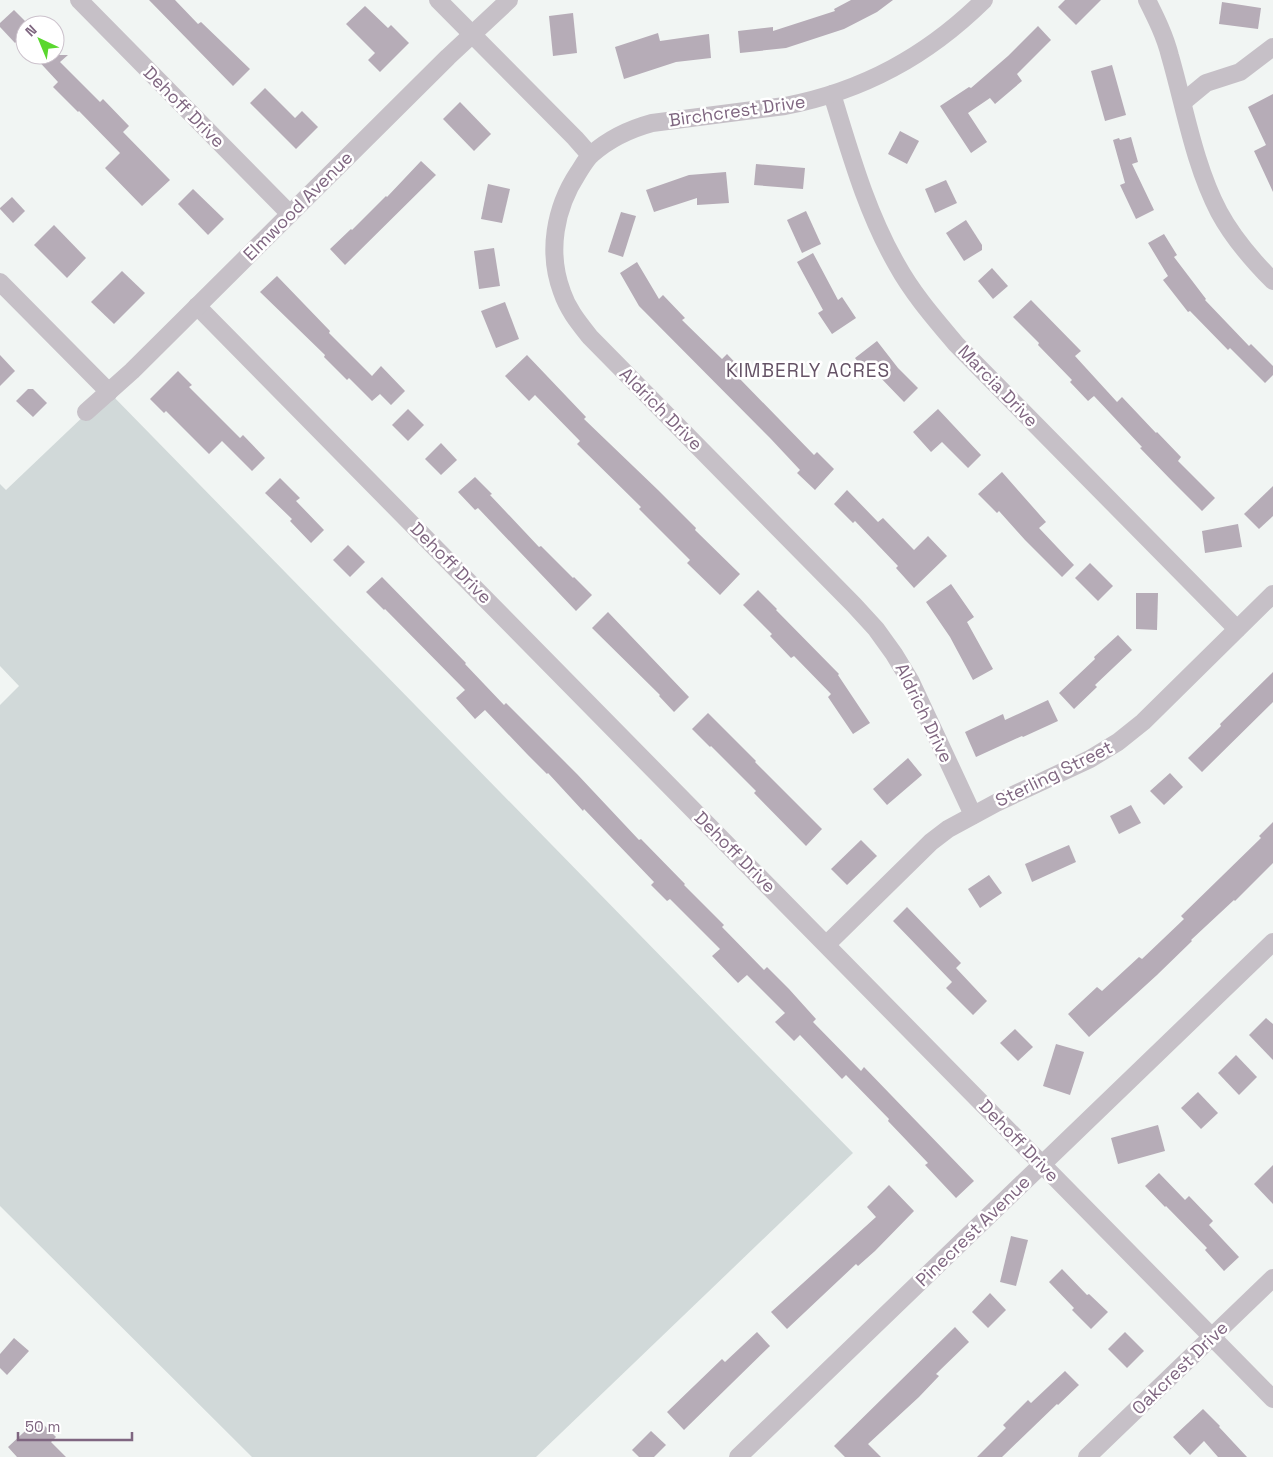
<svg xmlns="http://www.w3.org/2000/svg" width="1273" height="1457" font-family="'Space Grotesk',sans-serif">
	<rect width="100%" height="100%" fill="#f1f5f3"/>
	<polygon fill="#d1d9d9" points="109,392 853,1153 536,1457 252,1457 0,1206 0,705 19,686 0,666 0,484 6,490"/>
	<g fill="#b6acb7">
		<polygon points="149,0 175,0 198,24 201,22 250,69 233,86"/>
		<polygon points="851,0 893,0 877,12 844,29 786,48 740,53 738,31 773,27 773,31 835,11 834,9"/>
		<polygon points="1065,0 1101,0 1076,25 1058,7"/>
		<polygon points="1222,2 1261,8 1258,29 1219,24"/>
		<polygon points="365,6 388,28 391,25 409,43 380,72 368,60 375,53 346,24"/>
		<polygon points="14,10 25,21 25,34 15,43 0,27 0,23"/>
		<polygon points="573,13 577,53 553,56 549,16"/>
		<polygon points="1038,26 1051,40 1017,74 1022,81 995,104 990,98 968,113 987,142 971,153 940,106 969,87 971,88 1008,56"/>
		<polygon points="658,33 660,41 709,34 711,58 676,62 624,79 615,47"/>
		<polygon points="33,55 68,55 60,62 100,102 103,99 129,126 123,132 170,180 142,206 105,168 120,153 79,111 78,112 53,87 58,82"/>
		<polygon points="1112,65 1126,115 1105,121 1091,71"/>
		<polygon points="265,88 295,118 302,111 318,127 296,149 250,103"/>
		<polygon points="1273,94 1273,192 1254,151 1266,145 1248,107"/>
		<polygon points="460,102 491,134 474,151 443,119"/>
		<polygon points="900,131 919,141 907,164 888,154"/>
		<polygon points="1131,137 1138,162 1132,164 1154,210 1136,219 1120,185 1125,183 1113,140 1119,138 1120,140"/>
		<polygon points="421,161 436,175 345,265 330,249 351,229 352,230 386,196 387,197"/>
		<polygon points="756,164 805,168 803,189 754,185"/>
		<polygon points="726,172 729,203 697,205 697,198 654,212 646,190 689,175"/>
		<polygon points="946,180 957,203 935,213 925,189"/>
		<polygon points="488,184 510,189 502,223 481,219"/>
		<polygon points="193,189 224,219 208,235 178,204"/>
		<polygon points="12,197 25,211 13,223 0,209 0,208"/>
		<polygon points="806,211 821,244 802,253 787,220"/>
		<polygon points="621,212 636,216 623,257 608,252"/>
		<polygon points="966,220 982,245 982,250 964,261 946,233"/>
		<polygon points="54,225 86,258 67,278 34,245"/>
		<polygon points="1164,234 1177,255 1174,257 1206,299 1205,300 1249,346 1251,344 1273,366 1273,375 1265,383 1230,348 1228,350 1190,311 1188,312 1163,280 1168,276 1148,243"/>
		<polygon points="494,248 500,286 479,289 474,251"/>
		<polygon points="813,253 838,300 842,297 856,318 832,334 818,313 823,310 797,262"/>
		<polygon points="637,262 659,299 663,295 685,318 682,320 722,359 727,354 745,373 739,378 814,455 817,452 834,469 815,490 797,473 800,470 770,438 639,306 620,273"/>
		<polygon points="992,268 1008,286 993,299 978,281"/>
		<polygon points="122,271 145,293 114,324 91,302"/>
		<polygon points="277,276 330,331 329,333 372,376 381,366 405,391 391,405 380,394 372,401 349,378 347,380 324,357 325,355 260,292"/>
		<polygon points="1031,300 1081,351 1075,356 1117,402 1122,397 1156,433 1157,432 1181,457 1178,461 1215,498 1202,511 1173,482 1140,448 1142,447 1094,396 1088,401 1070,382 1072,380 1038,345 1039,343 1013,317"/>
		<polygon points="505,302 519,339 496,348 481,311"/>
		<polygon points="877,341 898,368 918,388 904,402 878,375 872,380 855,358"/>
		<polygon points="0,355 15,371 0,386"/>
		<polygon points="527,355 586,417 584,419 658,490 696,528 695,530 740,574 720,595 687,563 690,560 639,509 641,507 577,444 580,441 535,395 529,401 505,376"/>
		<polygon points="178,371 192,385 189,387 240,438 243,435 265,458 252,471 222,441 209,454 166,411 164,413 150,399"/>
		<polygon points="28,389 33,389 47,403 33,417 16,401"/>
		<polygon points="408,409 424,425 408,441 392,425"/>
		<polygon points="938,409 981,455 968,468 942,442 931,452 913,432"/>
		<polygon points="441,443 457,460 441,475 425,459"/>
		<polygon points="1002,472 1046,522 1039,528 1074,565 1062,577 1025,540 999,511 997,513 978,494"/>
		<polygon points="475,477 492,494 490,495 539,547 541,546 573,578 574,577 592,595 576,611 478,508 475,510 458,492"/>
		<polygon points="280,478 300,498 296,501 324,530 311,543 290,521 292,519 265,493"/>
		<polygon points="1273,486 1273,516 1259,529 1244,514"/>
		<polygon points="847,490 878,522 883,518 914,550 928,536 947,556 914,588 896,568 898,566 855,521 853,523 834,504"/>
		<polygon points="1238,524 1242,547 1205,553 1202,531"/>
		<polygon points="348,545 365,562 350,577 333,560"/>
		<polygon points="1090,563 1113,586 1098,601 1075,578"/>
		<polygon points="382,577 466,663 465,664 504,705 506,703 577,774 639,840 641,839 685,884 684,885 724,925 722,927 764,970 767,967 789,989 816,1019 813,1022 861,1071 864,1067 974,1181 956,1198 925,1165 928,1163 888,1121 889,1119 846,1075 842,1079 800,1035 794,1041 775,1022 785,1013 747,975 738,983 712,956 720,949 670,899 667,901 651,885 654,882 584,809 583,811 548,773 547,774 527,754 485,710 475,719 456,698 465,690 385,609 384,610 366,592"/>
		<polygon points="951,584 974,617 967,622 993,669 973,680 950,637 926,602"/>
		<polygon points="758,590 777,609 776,610 839,674 838,675 870,723 853,734 828,697 831,694 794,656 791,658 770,636 772,634 743,605"/>
		<polygon points="1136,593 1158,593 1157,630 1136,629"/>
		<polygon points="608,612 689,697 674,712 659,696 660,695 592,628"/>
		<polygon points="1118,635 1132,650 1095,685 1097,687 1074,709 1059,693 1095,659 1094,657"/>
		<polygon points="1273,672 1273,702 1202,772 1188,758 1221,726 1220,724"/>
		<polygon points="1048,700 1058,721 1023,737 1022,736 976,757 965,732 1003,714 1005,720"/>
		<polygon points="708,713 756,761 755,762 822,829 806,846 754,793 756,791 711,746 710,747 692,729"/>
		<polygon points="908,758 922,775 887,805 873,789"/>
		<polygon points="1170,773 1183,787 1164,805 1150,791"/>
		<polygon points="1131,805 1141,823 1119,834 1110,816"/>
		<polygon points="1273,822 1273,863 1235,901 1234,900 1191,940 1192,941 1157,975 1089,1037 1068,1014 1097,987 1102,991 1139,957 1142,959 1184,919 1181,916 1261,838 1259,836"/>
		<polygon points="861,840 877,856 847,885 831,869"/>
		<polygon points="1069,845 1076,862 1032,882 1025,864"/>
		<polygon points="989,875 1002,893 980,908 968,889"/>
		<polygon points="907,907 961,963 956,968 987,1001 973,1015 946,988 952,982 893,921"/>
		<polygon points="1266,1018 1273,1024 1273,1060 1249,1035"/>
		<polygon points="1015,1029 1033,1047 1018,1061 1000,1043"/>
		<polygon points="1056,1044 1084,1052 1070,1095 1043,1086"/>
		<polygon points="1236,1055 1257,1077 1239,1095 1218,1073"/>
		<polygon points="1198,1092 1218,1113 1201,1129 1181,1108"/>
		<polygon points="1158,1125 1165,1151 1118,1164 1111,1138"/>
		<polygon points="1273,1165 1273,1204 1254,1184"/>
		<polygon points="1159,1173 1185,1200 1189,1196 1213,1221 1209,1225 1239,1257 1224,1271 1205,1250 1207,1248 1166,1206 1165,1207 1145,1186"/>
		<polygon points="889,1185 914,1211 875,1251 858,1266 856,1264 787,1329 771,1312 876,1217 867,1207"/>
		<polygon points="1011,1236 1028,1240 1016,1286 1000,1282"/>
		<polygon points="1062,1269 1087,1295 1089,1294 1108,1312 1091,1329 1072,1310 1074,1308 1049,1282"/>
		<polygon points="990,1293 1006,1310 988,1328 972,1312"/>
		<polygon points="955,1327 969,1342 936,1374 939,1376 919,1397 868,1444 881,1457 845,1457 834,1446"/>
		<polygon points="757,1332 770,1346 684,1430 667,1412 722,1359 725,1362"/>
		<polygon points="1125,1332 1144,1351 1127,1368 1108,1349"/>
		<polygon points="14,1338 29,1351 7,1375 0,1368 0,1354"/>
		<polygon points="1065,1371 1079,1385 1058,1405 1057,1404 1002,1457 977,1457 1006,1428 1003,1425 1028,1400 1031,1403"/>
		<polygon points="1203,1409 1220,1426 1219,1427 1247,1457 1218,1457 1204,1441 1190,1455 1173,1437"/>
		<polygon points="38,1419 56,1437 51,1442 66,1457 17,1457 8,1447"/>
		<polygon points="651,1431 666,1445 654,1457 639,1457 632,1450"/>
	</g>
	<g fill="none" stroke-linecap="round" stroke-linejoin="round">
		<g stroke="#c6c0c7" stroke-width="18">
			<polyline points="79,0 290,214"/>
			<polyline points="438,0 575,138 590,155"/>
			<path d="M1147,0C1156,18 1165,36 1170,56C1185,108 1194,164 1219,212C1233,238 1252,260 1273,281"/>
			<path d="M832,94C850,152 866,211 897,265C913,294 935,319 956,344L1237,629"/>
			<polyline points="1183,102 1206,83 1240,72 1273,47"/>
			<polyline points="0,282 109,392"/>
			<polyline points="197,306 1273,1399"/>
			<polyline points="86,412 132,371 448,57 509,0"/>
			<path d="M973,815L911,682L894,654L876,629L854,605L590,337C579,323 568,310 562,292C547,252 555,208 578,173C582,167 586,159 592,154C609,139 630,129 652,123L785,106C863,91 927,56 984,0"/>
			<polyline points="827,944 931,842 948,829 996,803 1090,759 1118,742 1143,722 1273,594"/>
			<polyline points="738,1457 1273,942"/>
			<polyline points="1087,1457 1273,1278"/>
		</g>
	</g>
	<g text-anchor="middle" stroke-width="5" stroke-linejoin="round" paint-order="stroke">
		<g font-size="18" fill="#7f6680" stroke="#fff">
			<text transform="translate(184 107) rotate(45)" y="6">Dehoff Drive</text>
			<text transform="translate(737 111) rotate(-8)" y="6">Birchcrest Drive</text>
			<text transform="translate(298 206) rotate(-45)" y="6">Elmwood Avenue</text>
			<text transform="translate(998 386) rotate(46)" y="6">Marcia Drive</text>
			<text transform="translate(661 409) rotate(45)" y="6">Aldrich Drive</text>
			<text transform="translate(451 563) rotate(45)" y="6">Dehoff Drive</text>
			<text transform="translate(924 713) rotate(64)" y="6">Aldrich Drive</text>
			<text transform="translate(1054 774) rotate(-26)" y="6">Sterling Street</text>
			<text transform="translate(735 852) rotate(45)" y="6">Dehoff Drive</text>
			<text transform="translate(1019 1141) rotate(46)" y="6">Dehoff Drive</text>
			<text transform="translate(973 1231) rotate(-44)" y="6">Pinecrest Avenue</text>
			<text transform="translate(1180 1368) rotate(-44)" y="6">Oakcrest Drive</text>
		</g>
		<g font-size="19" letter-spacing="1" fill="#655366" stroke="#fff">
			<text x="808" y="377">KIMBERLY ACRES</text>
		</g>
	</g>
	<g transform="translate(40 40) rotate(316)"><circle r="24" fill="#ffffff" stroke="#ccc2cc"/>
	<path d="M0-4L9 19L0 12L-9 19Z" fill="#5ad72f"/>
	<text y="-8" font-size="14" font-weight="bold" text-anchor="middle" fill="#7f6680">N</text>
	</g>
	<path d="M18 1432v8h114v-8" fill="none" stroke="#7f6680" stroke-width="2.5"/>
	<text x="25" y="1432" font-size="15" fill="#7f6680" stroke="#ffffff" stroke-width="4" paint-order="stroke">50 m</text>
</svg>
